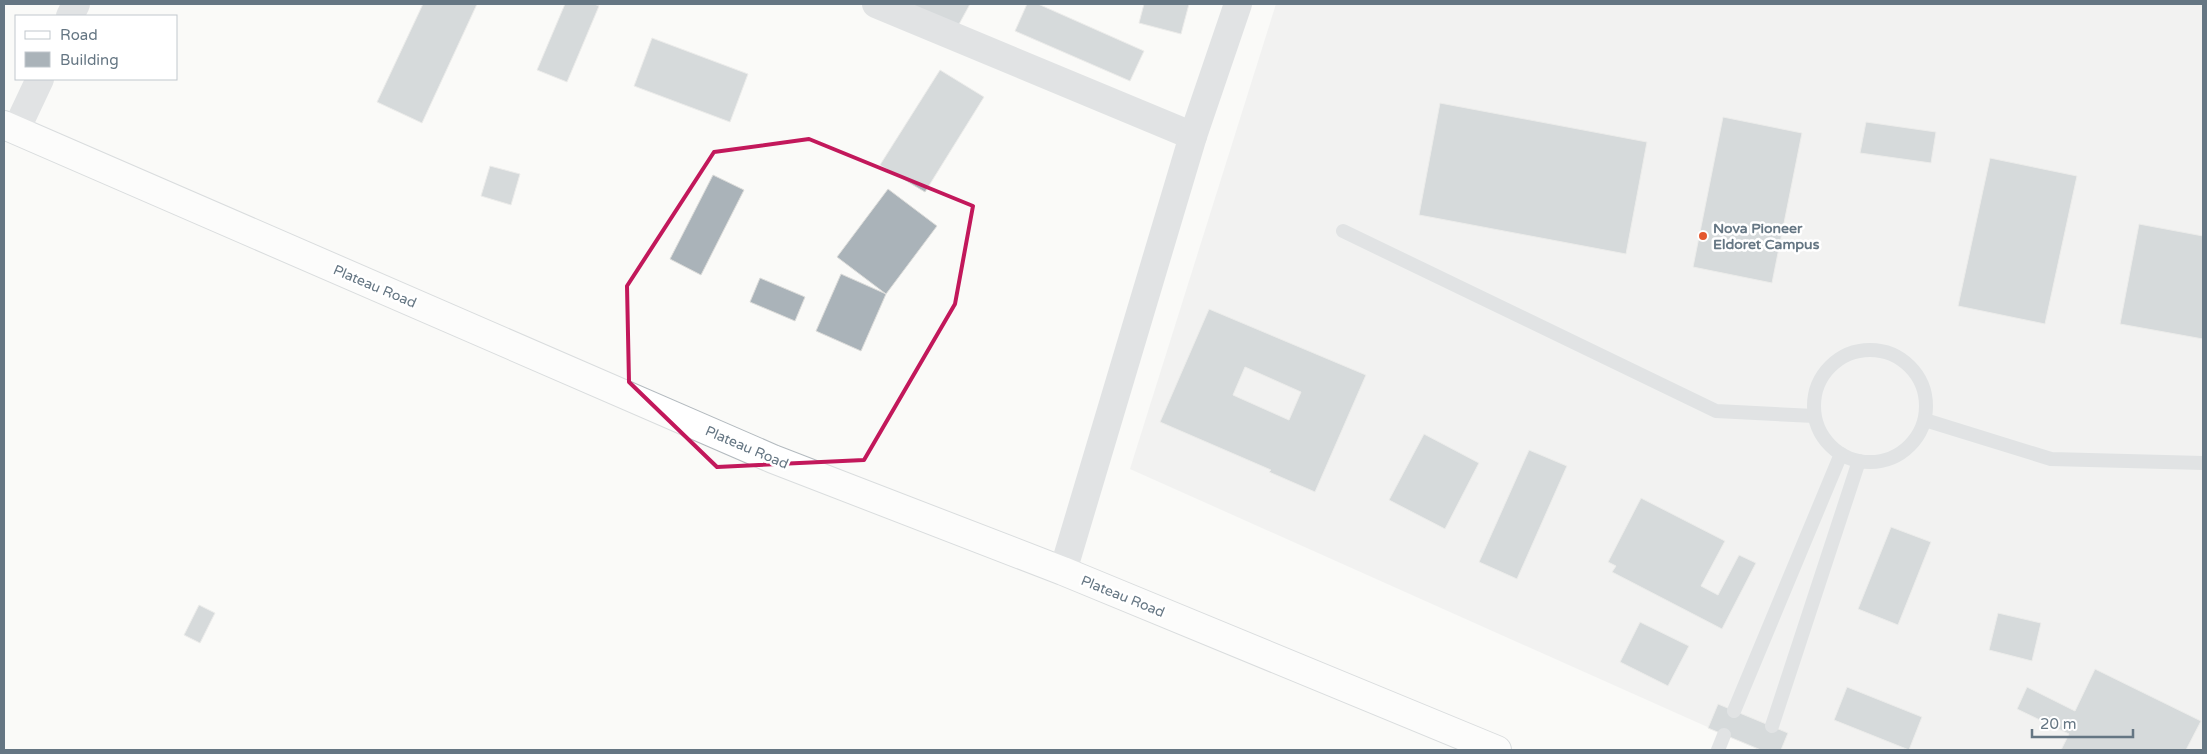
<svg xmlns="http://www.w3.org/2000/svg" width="2207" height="754" font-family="'Varela Round',sans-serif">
	<rect width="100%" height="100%" fill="#fafaf8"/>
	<polygon fill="#e8e9e9" points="1276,4 2203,4 2203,750 1759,750 1130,469"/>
	<g fill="#aab3b9" stroke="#dcdcda" fill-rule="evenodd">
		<polygon points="423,4 477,4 422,123 377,102"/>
		<polygon points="565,4 594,4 599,6 567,82 537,70"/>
		<polygon points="910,4 970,4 958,26"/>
		<polygon points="1027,4 1038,4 1144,51 1130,81 1015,31"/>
		<polygon points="1144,4 1189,4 1181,34 1139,23"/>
		<polygon points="652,38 748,74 730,122 634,86"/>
		<polygon points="940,70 984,97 925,192 880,165"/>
		<polygon points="1440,103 1647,142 1626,254 1419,215"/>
		<polygon points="1723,117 1802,133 1772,283 1693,267"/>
		<polygon points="1866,122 1936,132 1931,163 1860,153"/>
		<polygon points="1990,158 2077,176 2045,324 1958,306"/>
		<polygon points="490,166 520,174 511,205 481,196"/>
		<polygon points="713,175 744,190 701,275 670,259"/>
		<polygon points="888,189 937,226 886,294 837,257"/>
		<polygon points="2139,224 2203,236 2203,339 2120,324"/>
		<polygon points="841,274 886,294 861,351 816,331"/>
		<polygon points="760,278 805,297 795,321 750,302"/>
		<path d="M1209,309L1366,375L1315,492L1269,472L1271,470L1160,422ZM1245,367L1301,392L1289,420L1233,395Z"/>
		<polygon points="1424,434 1479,463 1445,529 1389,500"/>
		<polygon points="1529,450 1567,466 1517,579 1479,562"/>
		<polygon points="1641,498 1725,541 1701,586 1718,595 1739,555 1756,563 1722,629 1612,572 1616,566 1608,562"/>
		<polygon points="1891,527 1931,542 1898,625 1858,609"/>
		<polygon points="199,605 215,613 200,643 184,635"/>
		<polygon points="1998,613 2041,623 2032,661 1989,650"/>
		<polygon points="1640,622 1689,646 1668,686 1620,662"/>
		<polygon points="2095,669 2201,721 2186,750 2061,750 2069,734 2017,709 2027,687 2075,711"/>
		<polygon points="1847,687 1922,717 1909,750 1834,720"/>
		<polygon points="1718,704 1788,733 1781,750 1761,750 1708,728"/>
	</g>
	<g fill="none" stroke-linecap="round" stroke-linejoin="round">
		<g stroke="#b3babf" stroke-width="30">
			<polyline id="secondary" points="4,125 773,459 1063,571 1497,750"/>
		</g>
		<g stroke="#c3c8cc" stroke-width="14">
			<polyline points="1343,231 1716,411 1814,416"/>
			<circle cx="1870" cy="406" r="56"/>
			<polyline points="1925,420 2051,459 2203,463"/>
			<polyline points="1734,711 1841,454"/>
			<polyline points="1772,726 1859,461"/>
			<polyline points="1718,750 1724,735"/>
		</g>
		<g stroke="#c3c8cc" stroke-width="28">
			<polyline points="876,4 1193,136"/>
			<polyline points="70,16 76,4"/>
			<polyline points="16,130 40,79"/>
			<polyline points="1063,571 1193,136 1238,4"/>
		</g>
		<use href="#secondary" stroke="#fff" stroke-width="28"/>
	</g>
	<path d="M0 0H2207V754H0ZM809,139L973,206L955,304L864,460L717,467L629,382L627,286L714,152Z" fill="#fafaf8" fill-opacity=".55" fill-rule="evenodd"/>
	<path fill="none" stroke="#c2185b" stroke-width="4" stroke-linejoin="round" d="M809,139L973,206L955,304L864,460L717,467L629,382L627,286L714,152Z"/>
	<circle fill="#e4572e" stroke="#fff" stroke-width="2" cx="1703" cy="236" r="5"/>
	<g text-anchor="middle" stroke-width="5" stroke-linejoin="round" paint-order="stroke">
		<g font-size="14" font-weight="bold" fill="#657683" stroke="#fff" text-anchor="start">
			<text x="1713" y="233">Nova Pioneer<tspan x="1713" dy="16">Eldoret Campus</tspan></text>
		</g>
		<g font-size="14" fill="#657683" stroke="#fff">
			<text transform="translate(375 286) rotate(23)" y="5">Plateau Road</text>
			<text transform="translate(747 447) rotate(23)" y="5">Plateau Road</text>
			<text transform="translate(1123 596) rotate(22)" y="5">Plateau Road</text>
		</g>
	</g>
	<rect width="2207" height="754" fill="none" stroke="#657683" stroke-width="10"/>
	<rect x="15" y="15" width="162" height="65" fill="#ffffff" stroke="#c1c8cd"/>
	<rect x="25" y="31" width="25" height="8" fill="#ffffff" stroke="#c1c8cd"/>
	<text x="60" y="40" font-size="15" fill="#657683">Road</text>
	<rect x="25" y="52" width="25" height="15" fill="#aab3b9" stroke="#c1c8cd"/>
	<text x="60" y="65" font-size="15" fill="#657683">Building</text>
	<path d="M2032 729v8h101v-8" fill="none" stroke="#657683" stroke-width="2.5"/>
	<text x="2040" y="729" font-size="15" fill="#657683" stroke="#ffffff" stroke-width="4" paint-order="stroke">20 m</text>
</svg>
